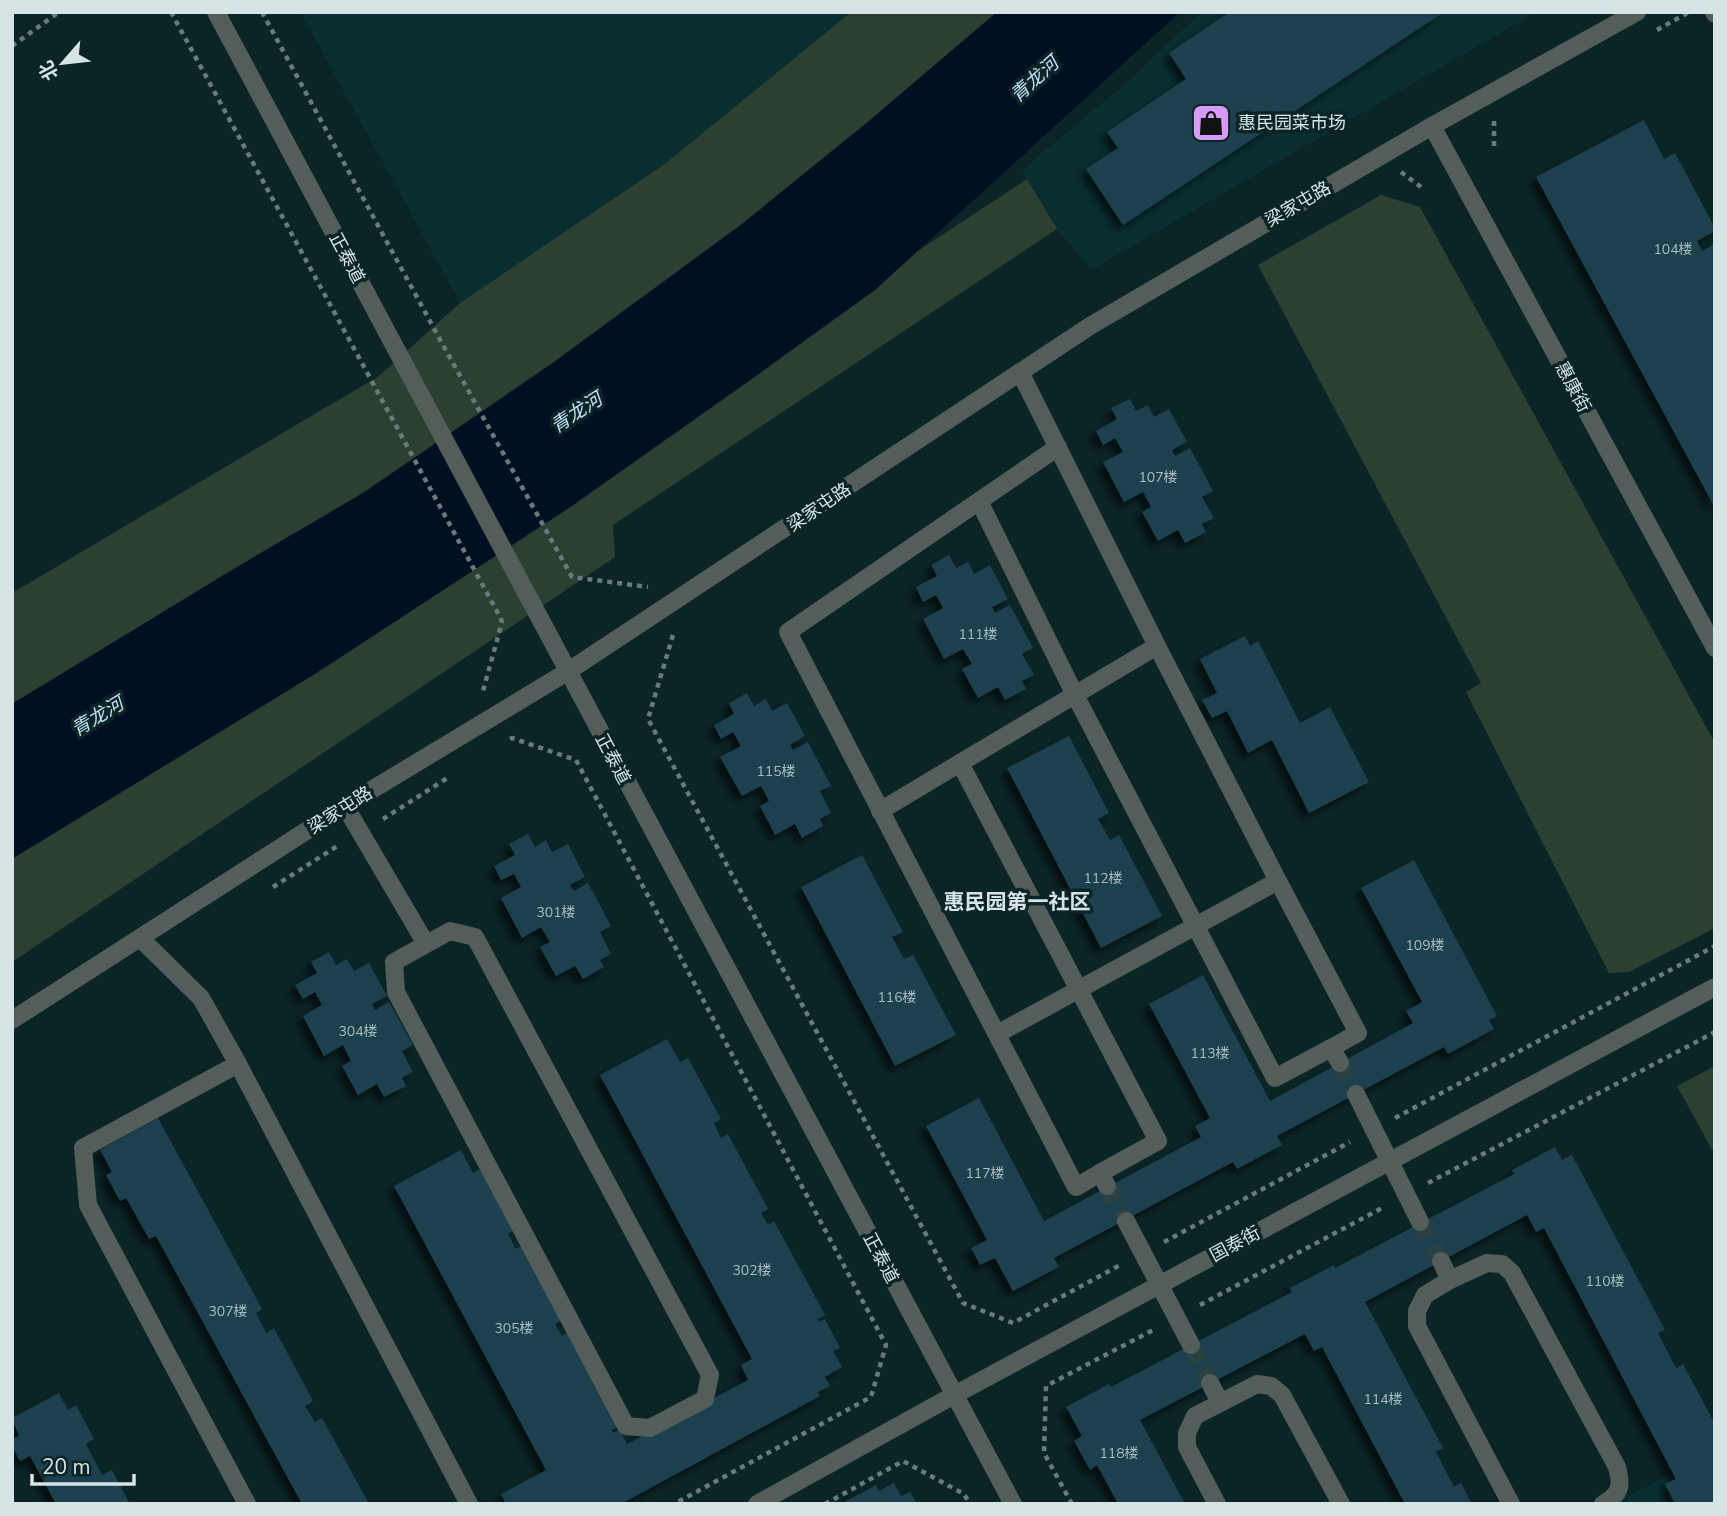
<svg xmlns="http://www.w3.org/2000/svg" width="1727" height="1516" font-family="'Nunito Sans','Noto Sans SC',sans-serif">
	<defs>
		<filter id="shadow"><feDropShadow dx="-6" dy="6" stdDeviation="3.5" flood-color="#0009"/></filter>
	</defs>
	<rect width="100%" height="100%" fill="#0b2426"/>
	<g fill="#092e30">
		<polygon points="300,12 851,12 666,163 460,303"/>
		<polygon points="1201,12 1537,12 1091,270 1057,229 1022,170 1133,77"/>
		<polygon points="1715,1450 1715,1504 1614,1504"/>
	</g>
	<g fill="#2c4032">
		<polygon points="851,12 997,12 869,121 742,224 555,361 363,493 232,570 12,704 12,593 379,376 460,303 666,163"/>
		<polygon points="1027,179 1057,229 613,525 615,557 12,962 12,847"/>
		<polygon points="1381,195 1420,207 1715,743 1715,928 1629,972 1609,973 1466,692 1481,683 1258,265"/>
		<polygon points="1715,1066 1715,1155 1677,1086"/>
	</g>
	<polygon fill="#001022" points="997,12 1180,12 875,290 749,381 569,508 315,674 12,859 12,704 232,570 363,493 549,366 742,224 869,121"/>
	<g fill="#1c414d" filter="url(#shadow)">
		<polygon points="1230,12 1444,12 1123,225 1086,169 1118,148 1107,132 1186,79 1169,53"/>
		<polygon points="1644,120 1664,159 1675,153 1715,228 1715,231 1697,241 1702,251 1715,244 1715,508 1536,177"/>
		<polygon points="1130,399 1136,411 1148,405 1154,417 1169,409 1187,442 1172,450 1175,456 1190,448 1213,491 1202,497 1214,518 1202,524 1206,532 1185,543 1178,530 1158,541 1142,512 1151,507 1143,492 1124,502 1103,462 1123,452 1115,438 1103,445 1096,431 1117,419 1111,408"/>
		<polygon points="949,555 956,568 968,562 974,574 990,565 1008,599 992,607 995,613 1010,605 1033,648 1022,654 1034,675 1022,681 1026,689 1005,700 998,687 978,698 962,669 972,664 963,649 944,659 923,619 943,608 936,595 923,602 916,587 937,576 931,565"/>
		<polygon points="1245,636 1250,646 1258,641 1300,723 1330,707 1369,782 1309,813 1272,740 1248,753 1227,711 1212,718 1202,700 1217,693 1200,659"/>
		<polygon points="747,693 754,706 766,699 772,711 787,703 805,736 790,745 793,750 808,742 831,786 820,791 831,813 820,819 823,826 802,838 795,824 775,835 760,806 769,801 761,786 742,796 720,757 741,746 733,732 721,739 714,725 734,714 729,703"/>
		<polygon points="1069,736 1109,813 1098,819 1110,840 1119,835 1162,916 1101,948 1007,768"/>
		<polygon points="528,834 535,847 546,840 552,852 568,844 585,877 570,885 574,891 588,883 611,926 600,932 611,954 600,960 604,967 583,979 575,966 556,976 540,947 550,942 541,927 522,938 501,898 521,887 514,874 501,880 494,866 515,855 509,844"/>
		<polygon points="862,855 903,932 892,937 904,959 913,955 956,1035 895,1066 801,887"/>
		<polygon points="1414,860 1497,1016 1489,1020 1494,1029 1448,1054 1444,1047 1277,1136 1282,1145 1237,1169 1233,1162 1054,1258 1059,1267 1013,1291 995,1258 980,1265 971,1248 987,1240 926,1126 979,1098 1044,1221 1201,1137 1195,1126 1210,1118 1149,1004 1203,975 1270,1101 1413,1023 1406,1011 1422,1002 1361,888"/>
		<polygon points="329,952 336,965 347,959 354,971 369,963 387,996 372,1004 375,1010 389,1002 413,1045 402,1051 413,1072 402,1078 406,1086 384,1097 377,1084 358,1095 342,1066 351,1061 343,1045 324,1056 303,1016 322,1005 315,992 303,999 295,985 317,973 311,962"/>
		<polygon points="667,1039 680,1062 688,1058 721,1119 714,1123 721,1138 728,1134 768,1209 761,1213 768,1225 774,1221 825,1315 818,1319 819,1322 825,1319 840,1348 833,1351 842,1367 825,1377 830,1386 818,1392 820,1396 621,1504 506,1504 501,1494 546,1470 394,1186 461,1150 473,1173 482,1168 515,1230 508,1234 516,1249 523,1245 562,1320 555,1324 562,1336 568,1332 618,1427 612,1430 613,1433 619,1430 627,1444 748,1380 741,1365 752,1359 600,1075"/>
		<polygon points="158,1118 262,1309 256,1313 266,1333 274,1328 313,1401 305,1406 315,1422 322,1418 369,1504 302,1504 156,1236 149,1239 126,1198 120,1201 106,1175 112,1172 100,1150"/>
		<polygon points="1555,1147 1562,1160 1572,1155 1665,1330 1658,1333 1676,1368 1683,1364 1715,1424 1715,1504 1671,1504 1674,1502 1665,1484 1676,1479 1544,1228 1536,1232 1527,1215 1365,1302 1443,1448 1436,1452 1454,1487 1461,1483 1472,1504 1405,1504 1322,1347 1314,1351 1305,1334 1140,1420 1185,1504 1118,1504 1097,1465 1090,1470 1074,1441 1082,1436 1066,1407 1109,1384 1111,1387 1292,1292 1290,1288 1334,1265 1335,1268 1514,1174 1512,1170"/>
		<polygon points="59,1393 68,1410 76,1405 94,1439 86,1444 102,1475 112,1470 130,1504 56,1504 30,1456 20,1461 12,1447 12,1439 19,1436 12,1418"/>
		<polygon points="894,1483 901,1496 910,1492 917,1504 841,1504 876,1485 879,1491"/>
	</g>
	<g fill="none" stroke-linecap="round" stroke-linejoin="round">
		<g stroke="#294143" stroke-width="18" stroke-dasharray="18 9" stroke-linecap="butt">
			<polyline points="1340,1063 1356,1094"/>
			<polyline points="1107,1186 1126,1221"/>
			<polyline points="1420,1222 1441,1261"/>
			<polyline points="1191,1345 1210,1383"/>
		</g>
		<g stroke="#677b7d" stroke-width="4.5" stroke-dasharray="5 5" stroke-linecap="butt">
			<polyline points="171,12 500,617 502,622 483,691"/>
			<polyline points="262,12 444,347 572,577 648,587"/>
			<polyline points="1657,30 1689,12"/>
			<polyline points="12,46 59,12"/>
			<polyline points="1494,121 1494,151"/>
			<polyline points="1401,172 1425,190"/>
			<polyline points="673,635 648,719 963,1303 1013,1323 1122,1264"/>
			<polyline points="510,739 512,738 576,760 886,1345 871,1397 674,1504"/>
			<polyline points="383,819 449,777"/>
			<polyline points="273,887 339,845"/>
			<polyline points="1395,1118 1715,946"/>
			<polyline points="1428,1183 1715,1032"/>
			<polyline points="1164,1242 1350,1142"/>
			<polyline points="1200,1305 1384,1207"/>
			<polyline points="825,1504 903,1461 964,1494 970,1504"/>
			<polyline points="1072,1504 1044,1453 1046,1386 1155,1329"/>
		</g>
		<g stroke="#535d5a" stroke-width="18">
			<polyline points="216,12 1013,1504"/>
			<polyline points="1714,12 1715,14"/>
			<polyline points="1432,126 1715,648"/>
			<polyline points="1020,372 1157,646 960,763 1158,1141 1100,1173 1107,1186"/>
			<polyline points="1058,447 788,632 1076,1187 1100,1173"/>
			<polyline points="979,501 1075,695 1275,1078 1331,1048"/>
			<polyline points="1157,646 1278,881"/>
			<polyline points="345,806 426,944"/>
			<polyline points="880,811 960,763"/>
			<polygon points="450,931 475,937 710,1375 705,1399 650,1428 626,1426 396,992 394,962"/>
			<polyline points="141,939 201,998 238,1064 469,1504"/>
			<polyline points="12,1020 345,806 567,672 1090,326 1432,126 1637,12"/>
			<polyline points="997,1034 1278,881 1358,1033 1331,1048 1340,1063"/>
			<polyline points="238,1064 83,1148 88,1205 247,1504"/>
			<polyline points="1356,1094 1420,1222"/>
			<polyline points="1126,1221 1191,1345"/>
			<polyline points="1441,1261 1450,1280"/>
			<polyline points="1210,1383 1220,1402"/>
			<polyline points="757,1504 954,1395 1715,987"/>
			<polyline points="1217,1504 1187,1447 1187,1433 1195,1416 1257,1384 1271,1386 1282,1395 1341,1504"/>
			<path d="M1511,1504L1417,1326V1311L1425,1295L1450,1280L1487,1263L1502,1264L1512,1273L1617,1467C1622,1486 1621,1494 1603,1504"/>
		</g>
	</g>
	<defs>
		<g id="shop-square" transform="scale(2.0125)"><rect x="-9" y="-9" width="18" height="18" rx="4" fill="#d69bfa" stroke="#0b2426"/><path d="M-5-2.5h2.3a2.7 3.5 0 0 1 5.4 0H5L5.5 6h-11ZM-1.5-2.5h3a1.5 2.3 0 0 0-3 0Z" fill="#111"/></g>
	</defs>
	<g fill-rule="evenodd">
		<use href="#shop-square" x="1211" y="123"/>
	</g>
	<g text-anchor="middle" stroke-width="7" stroke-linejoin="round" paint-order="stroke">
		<g font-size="14" fill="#a8bbbf">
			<text x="1673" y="254">104楼</text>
			<text x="1158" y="482">107楼</text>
			<text x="978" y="639">111楼</text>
			<text x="776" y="776">115楼</text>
			<text x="1103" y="883">112楼</text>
			<text x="556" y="917">301楼</text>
			<text x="1425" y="950">109楼</text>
			<text x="897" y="1002">116楼</text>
			<text x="358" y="1036">304楼</text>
			<text x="1210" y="1058">113楼</text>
			<text x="985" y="1178">117楼</text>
			<text x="752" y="1275">302楼</text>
			<text x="1605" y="1286">110楼</text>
			<text x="228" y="1316">307楼</text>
			<text x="514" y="1333">305楼</text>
			<text x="1383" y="1404">114楼</text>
			<text x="1119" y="1458">118楼</text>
		</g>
		<g font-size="18" fill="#d6e4e5" stroke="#0b2426" text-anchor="start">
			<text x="1238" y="129">惠民园菜市场</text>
		</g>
		<g font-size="18" fill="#d6e4e5" stroke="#0b2426">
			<text transform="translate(1298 204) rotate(-30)" y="6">梁家屯路</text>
			<text transform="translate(347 258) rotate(62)" y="6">正泰道</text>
			<text transform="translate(1573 387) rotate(62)" y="6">惠康街</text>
			<text transform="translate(819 507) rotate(-34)" y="6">梁家屯路</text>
			<text transform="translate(613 759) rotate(62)" y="6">正泰道</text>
			<text transform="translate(340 810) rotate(-32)" y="6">梁家屯路</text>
			<text transform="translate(1235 1244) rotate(-28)" y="6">国泰街</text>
			<text transform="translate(881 1258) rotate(62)" y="6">正泰道</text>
		</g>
		<g font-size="19" font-style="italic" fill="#c4e1fa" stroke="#0b2426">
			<text transform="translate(1034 79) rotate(-42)" y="7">青龙河</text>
			<text transform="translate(576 412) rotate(-33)" y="7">青龙河</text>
			<text transform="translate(97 716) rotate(-31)" y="7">青龙河</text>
		</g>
		<g font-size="21" font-weight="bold" fill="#d6e4e5" stroke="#0b2426">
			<text x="1017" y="909">惠民园第一社区</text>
		</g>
	</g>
	<rect width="1727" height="1516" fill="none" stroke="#d6e4e5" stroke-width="28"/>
	<g transform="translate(63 63) rotate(242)" stroke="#0b2426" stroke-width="5" paint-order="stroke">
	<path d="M0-5L12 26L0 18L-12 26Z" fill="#d6e4e5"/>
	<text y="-10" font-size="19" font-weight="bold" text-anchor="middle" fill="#d6e4e5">北</text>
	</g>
	<path d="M32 1474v10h102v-10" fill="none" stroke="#d6e4e5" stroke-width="3.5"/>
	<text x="42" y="1474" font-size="21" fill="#d6e4e5" stroke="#0b2426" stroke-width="5" paint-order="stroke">20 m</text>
</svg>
